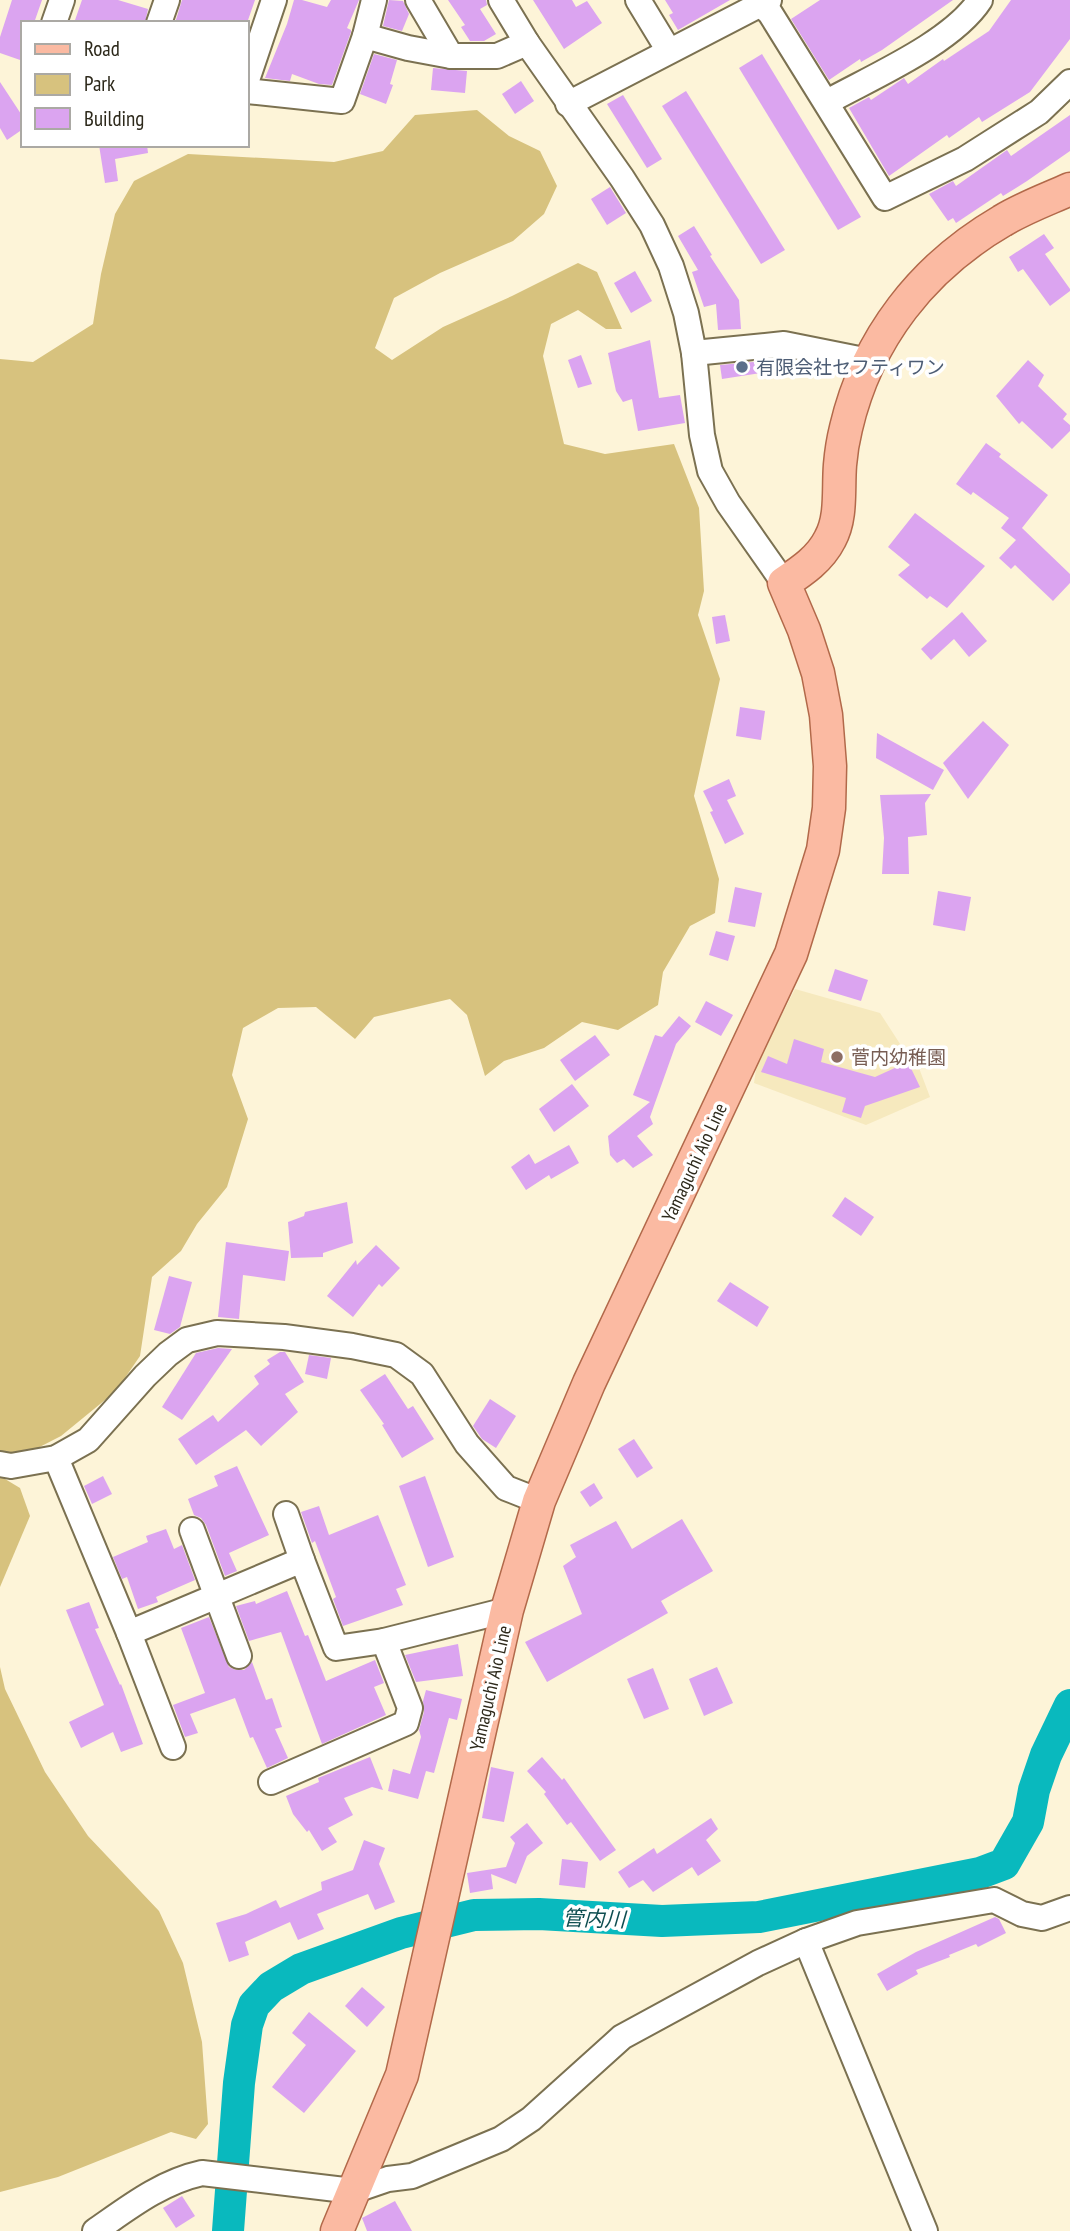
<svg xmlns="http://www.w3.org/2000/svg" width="1070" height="2231" font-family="'PT Sans Narrow','Noto Sans JP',sans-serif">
	<rect width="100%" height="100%" fill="#fdf4d8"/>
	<polygon fill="#f6e9be" points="795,989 880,1013 904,1050 911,1047 930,1097 866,1125 754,1083 757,1063"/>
	<g fill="#d7c27e">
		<polygon points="477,110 509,136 540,151 557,186 544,214 513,241 440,273 394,298 375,348 392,360 443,327 512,296 578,263 597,272 622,329 606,329 578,310 551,324 543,356 564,444 605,454 674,444 699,508 704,591 698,615 720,679 694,796 719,879 715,913 690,926 663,972 658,1005 618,1030 582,1022 544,1048 504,1061 485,1076 467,1015 450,999 374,1017 355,1039 316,1007 278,1008 243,1028 232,1075 248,1119 227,1187 197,1224 181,1251 152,1277 140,1356 116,1391 61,1436 24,1455 0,1459 0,359 33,362 93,324 101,274 115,214 134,181 188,154 334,162 383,151 415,115"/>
		<polygon points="0,1476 20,1488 30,1516 0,1587"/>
		<polygon points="0,1667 5,1689 45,1772 88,1836 159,1911 183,1963 202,2042 208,2124 196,2139 171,2132 58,2177 0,2192"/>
	</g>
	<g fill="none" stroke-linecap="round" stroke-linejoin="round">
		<polyline stroke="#09b9be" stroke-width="32" points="228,2231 239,2083 247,2025 254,2005 271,1987 301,1969 401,1933 474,1915 539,1914 662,1921 759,1917 980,1873 1004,1864 1028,1822 1034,1790 1046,1755 1070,1705"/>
	</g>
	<g fill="#dba4f0">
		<polygon points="12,0 42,0 34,23 23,23 23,61 0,53 0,37"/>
		<polygon points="82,0 118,0 148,9 145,23 74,23"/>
		<polygon points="182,0 255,0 247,23 175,23"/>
		<polygon points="294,0 302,0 327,7 331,0 359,0 347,28 351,30 351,32 332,85 319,84 292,74 290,81 265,78 287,24"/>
		<polygon points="389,0 403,1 409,14 402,31 383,26"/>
		<polygon points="448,0 486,0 487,5 480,9 496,34 484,41 470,41 461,27 465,25"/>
		<polygon points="533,0 572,0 576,7 587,1 602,23 564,49"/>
		<polygon points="665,0 730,0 678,30 669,15 673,13"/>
		<polygon points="820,0 953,0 882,50 861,62 860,59 829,80 791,19"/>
		<polygon points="1011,0 1070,0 1070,39 1030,92 982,122 979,117 949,138 947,135 889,176 849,108 869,97 871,100 904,78 908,84 943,59 944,61 989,31"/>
		<polygon points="374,54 397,60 390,84 393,85 386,104 360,94"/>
		<polygon points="762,54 861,217 838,230 739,68"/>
		<polygon points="433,68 467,71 465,93 431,90"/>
		<polygon points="521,81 534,101 515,114 502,94"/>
		<polygon points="0,82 23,117 23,129 7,140 0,128"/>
		<polygon points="686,91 785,250 761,264 662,106"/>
		<polygon points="623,95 662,159 647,168 607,104"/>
		<polygon points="1070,115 1070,151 1027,181 1003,196 1001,193 956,223 953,218 948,221 929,194 953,181 956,186 1007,150 1011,156"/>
		<polygon points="99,145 147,145 148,153 115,159 118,181 105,183"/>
		<polygon points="610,187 626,213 607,225 591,199"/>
		<polygon points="694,226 712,255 710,256 739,300 741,329 718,330 716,304 704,307 692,272 698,270 678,236"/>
		<polygon points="1044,234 1054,248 1045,254 1070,289 1070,291 1050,306 1023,269 1018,272 1009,257"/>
		<polygon points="635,271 652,301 631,313 614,283"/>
		<polygon points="650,340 659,398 680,395 685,423 638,431 632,399 623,402 616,391 608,353"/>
		<polygon points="581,355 592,384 578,388 568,360"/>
		<polygon points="1028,360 1044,375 1038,386 1067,414 1063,419 1070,425 1070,431 1052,449 1022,421 1019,424 996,396"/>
		<polygon points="765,361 767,372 722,379 720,365"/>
		<polygon points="986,443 1001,454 999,457 1048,495 1022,528 1070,574 1070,583 1053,601 1015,565 1011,569 999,558 1016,540 1001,528 1009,518 973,492 971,495 956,484"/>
		<polygon points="915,513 985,566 947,608 930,596 927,599 898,575 910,565 888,547"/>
		<polygon points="962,612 987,641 969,657 954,639 931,660 921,649"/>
		<polygon points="725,615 730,641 716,644 712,617"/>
		<polygon points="740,707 765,711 761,740 736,736"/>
		<polygon points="983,721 1009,745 968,799 943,763"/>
		<polygon points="877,733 944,770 933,790 876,758"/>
		<polygon points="729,779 736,796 727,800 744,834 725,844 710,812 713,811 703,791"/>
		<polygon points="931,794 925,803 927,835 908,837 909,874 882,874 884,838 880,795"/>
		<polygon points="735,887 762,893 755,927 728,922"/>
		<polygon points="938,891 971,897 965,931 933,925"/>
		<polygon points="716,931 735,936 728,961 709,955"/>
		<polygon points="835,969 868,980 861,1001 828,991"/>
		<polygon points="706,1001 733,1015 721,1036 695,1022"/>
		<polygon points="679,1016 691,1026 676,1044 650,1117 653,1124 637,1136 653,1155 633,1168 624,1159 617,1163 610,1155 608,1136 650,1102 633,1095 655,1035 662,1037"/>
		<polygon points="595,1035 610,1055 575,1081 560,1060"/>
		<polygon points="794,1039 824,1049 821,1062 875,1077 908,1062 920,1087 865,1106 861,1118 842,1112 846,1098 761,1072 768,1056 787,1064"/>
		<polygon points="572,1084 589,1106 554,1132 539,1109"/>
		<polygon points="569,1145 579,1163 551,1179 549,1175 526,1190 511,1167 529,1154 535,1164"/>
		<polygon points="845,1197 874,1217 861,1236 832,1216"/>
		<polygon points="347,1202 353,1243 323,1253 323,1257 291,1258 288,1222 304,1216 305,1212"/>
		<polygon points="226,1242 289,1251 285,1281 243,1275 239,1319 218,1317"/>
		<polygon points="376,1245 400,1268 382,1287 379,1284 353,1317 327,1296 356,1260 357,1265"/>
		<polygon points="169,1276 192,1282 180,1327 170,1334 154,1330"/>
		<polygon points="730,1282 769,1307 757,1327 717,1301"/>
		<polygon points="218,1348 232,1349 182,1420 162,1407 196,1353"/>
		<polygon points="280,1352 285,1352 304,1382 285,1394 298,1412 261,1446 246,1430 196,1465 178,1439 213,1415 218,1422 259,1384 254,1376 270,1364 267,1360"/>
		<polygon points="309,1355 331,1358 327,1379 305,1374"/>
		<polygon points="385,1374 408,1409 413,1406 434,1439 402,1458 382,1425 384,1424 360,1390"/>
		<polygon points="490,1399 516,1416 496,1448 482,1439 473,1426"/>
		<polygon points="634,1439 653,1468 637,1478 618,1449"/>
		<polygon points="237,1466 269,1535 229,1553 237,1571 225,1576 206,1525 201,1518 194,1515 188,1499 218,1486 214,1476"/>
		<polygon points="103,1476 112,1494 92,1504 84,1486"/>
		<polygon points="425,1476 454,1557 428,1567 399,1486"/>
		<polygon points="594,1483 603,1498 590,1507 580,1492"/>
		<polygon points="319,1506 329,1535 378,1515 406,1585 396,1589 403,1605 343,1626 333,1599 336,1597 315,1541 312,1543 301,1512"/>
		<polygon points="682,1519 713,1571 661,1601 668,1613 547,1682 525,1642 582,1614 563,1566 576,1557 570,1545 616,1521 632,1549"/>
		<polygon points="166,1529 174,1549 182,1545 195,1580 156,1597 158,1602 138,1609 127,1577 122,1579 113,1557 148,1542 146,1536"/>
		<polygon points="287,1591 305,1636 308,1635 326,1681 375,1660 384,1683 374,1687 386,1715 322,1744 281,1632 249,1641 236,1606 255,1601 256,1604"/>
		<polygon points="89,1602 99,1628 95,1629 120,1685 121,1684 143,1744 121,1752 113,1732 81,1748 69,1722 104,1705 66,1610"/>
		<polygon points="209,1617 229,1667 236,1670 244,1670 252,1662 266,1700 272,1698 282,1727 275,1729 288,1758 267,1768 253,1737 250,1738 235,1698 190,1714 198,1733 185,1737 173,1705 205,1693 181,1628"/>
		<polygon points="458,1644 463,1676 416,1682 405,1655"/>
		<polygon points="717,1667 733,1703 704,1716 689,1679"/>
		<polygon points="653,1668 669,1709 644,1719 627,1679"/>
		<polygon points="426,1690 462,1699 457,1720 449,1718 434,1773 426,1771 418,1799 388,1791 393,1769 410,1774 421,1737 419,1730 424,1712 423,1701"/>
		<polygon points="370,1757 383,1790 372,1787 344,1798 353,1815 328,1828 337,1842 322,1851 309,1830 307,1832 293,1814 286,1796 319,1782 318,1778"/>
		<polygon points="542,1757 562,1780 564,1778 616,1850 600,1861 571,1822 567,1825 544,1794 546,1792 527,1771"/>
		<polygon points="491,1767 514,1772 504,1822 482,1818"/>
		<polygon points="711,1818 718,1829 706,1840 721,1861 698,1876 692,1867 653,1892 643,1880 629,1888 618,1872 654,1848 657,1854"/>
		<polygon points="527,1823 543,1843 527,1856 516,1884 491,1874 493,1889 470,1893 467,1873 506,1867 515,1843 510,1837"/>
		<polygon points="364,1840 385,1848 379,1864 395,1902 375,1910 368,1894 317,1914 324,1929 298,1940 290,1922 245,1942 249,1955 229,1962 216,1923 246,1914 276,1900 280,1908 322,1890 321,1882 353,1870"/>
		<polygon points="562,1859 588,1862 585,1888 559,1885"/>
		<polygon points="995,1917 999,1919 1006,1933 978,1947 976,1944 949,1955 950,1957 916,1970 918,1974 887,1991 877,1974 916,1952"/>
		<polygon points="362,1987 385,2007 367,2027 345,2006"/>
		<polygon points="309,2012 356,2051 304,2113 272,2087 306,2045 292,2033"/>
		<polygon points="182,2196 195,2216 176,2228 163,2208"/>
		<polygon points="395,2201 412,2231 367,2231 362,2218"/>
	</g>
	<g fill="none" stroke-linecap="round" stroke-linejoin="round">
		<g stroke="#7b7151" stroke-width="28">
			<g id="minor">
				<polyline points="418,0 451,56 497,56 527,43"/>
				<polyline points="501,0 527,43 622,178 652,225 671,266 686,313 694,353 702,435 710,471 728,503 784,583"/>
				<polyline points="638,0 669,51"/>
				<polyline points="756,0 770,13 885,198 965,159 1039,112 1070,82"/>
				<polyline points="54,23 62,0"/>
				<polyline points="159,23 167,0"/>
				<polyline points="365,36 408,48 451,56"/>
				<polyline points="247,80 274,0"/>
				<polyline points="247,91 342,101 365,36 374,0"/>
				<path d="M827,102C872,77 952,43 980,0"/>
				<polyline points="568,104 769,0"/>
				<polyline points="694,353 784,344 869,361"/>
				<polyline points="56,1458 129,1633 302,1560 336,1648 384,1641 507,1610"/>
				<polyline points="0,1464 11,1466 56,1458 88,1440 145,1376 168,1354 187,1340 217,1333 284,1337 352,1346 396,1355 422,1374 467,1444 506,1488 539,1501"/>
				<polyline points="286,1514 302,1560"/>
				<polyline points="192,1530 239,1656"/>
				<polyline points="129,1633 173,1747"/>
				<polyline points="271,1782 406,1723 410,1708 384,1641"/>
				<polyline points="806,1941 925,2231"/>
				<path d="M95,2231C128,2208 161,2182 202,2173L353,2191L388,2179L412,2176L501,2139L531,2119L622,2037L758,1963L806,1941L857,1923L994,1900L1022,1914L1042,1918L1070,1908"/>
			</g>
		</g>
		<g stroke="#b2694a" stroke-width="35">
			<path id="major" d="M337,2231L402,2075L507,1610L539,1501L589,1383L791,954L823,850L829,808L830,766L826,715L818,673L804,630L784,583C802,571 820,559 830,539C842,517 838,490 840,465C841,453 843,440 846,428C867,338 923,267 1002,221C1023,208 1048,199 1070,189"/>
		</g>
		<use href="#minor" stroke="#fff" stroke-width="24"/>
		<use href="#major" stroke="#fbbaa2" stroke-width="32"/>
	</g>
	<circle fill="#5c6f8a" stroke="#fff" stroke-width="2.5" cx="742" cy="367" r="7"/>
	<circle fill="#8d6e63" stroke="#fff" stroke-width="2.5" cx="837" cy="1057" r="7"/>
	<g text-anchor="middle" stroke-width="7" stroke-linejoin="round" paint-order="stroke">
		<g font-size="19" fill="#4e5e75" stroke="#fff" text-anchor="start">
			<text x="756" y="374">有限会社セフティワン</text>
		</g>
		<g font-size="19" fill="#785e54" stroke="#fff" text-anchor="start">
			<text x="851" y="1064">菅内幼稚園</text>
		</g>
		<g font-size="19" fill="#2d291b" stroke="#fff">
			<text transform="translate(694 1162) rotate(-65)" y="7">Yamaguchi Aio Line</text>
			<text transform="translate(490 1688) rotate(-77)" y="7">Yamaguchi Aio Line</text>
		</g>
		<g font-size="21" font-style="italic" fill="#0f4e51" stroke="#fff">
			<text transform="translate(594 1919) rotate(2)" y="7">管内川</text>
		</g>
	</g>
	<rect x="21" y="21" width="228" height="126" fill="#ffffff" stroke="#aba9a4" stroke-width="2"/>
	<rect x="35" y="44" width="35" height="10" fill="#fbbaa2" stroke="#aba9a4" stroke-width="2"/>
	<text x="84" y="56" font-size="21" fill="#2d291b">Road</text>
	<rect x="35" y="74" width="35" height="21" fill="#d7c27e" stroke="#aba9a4" stroke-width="2"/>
	<text x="84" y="91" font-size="21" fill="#2d291b">Park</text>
	<rect x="35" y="108" width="35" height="21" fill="#dba4f0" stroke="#aba9a4" stroke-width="2"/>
	<text x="84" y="126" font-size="21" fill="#2d291b">Building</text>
</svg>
